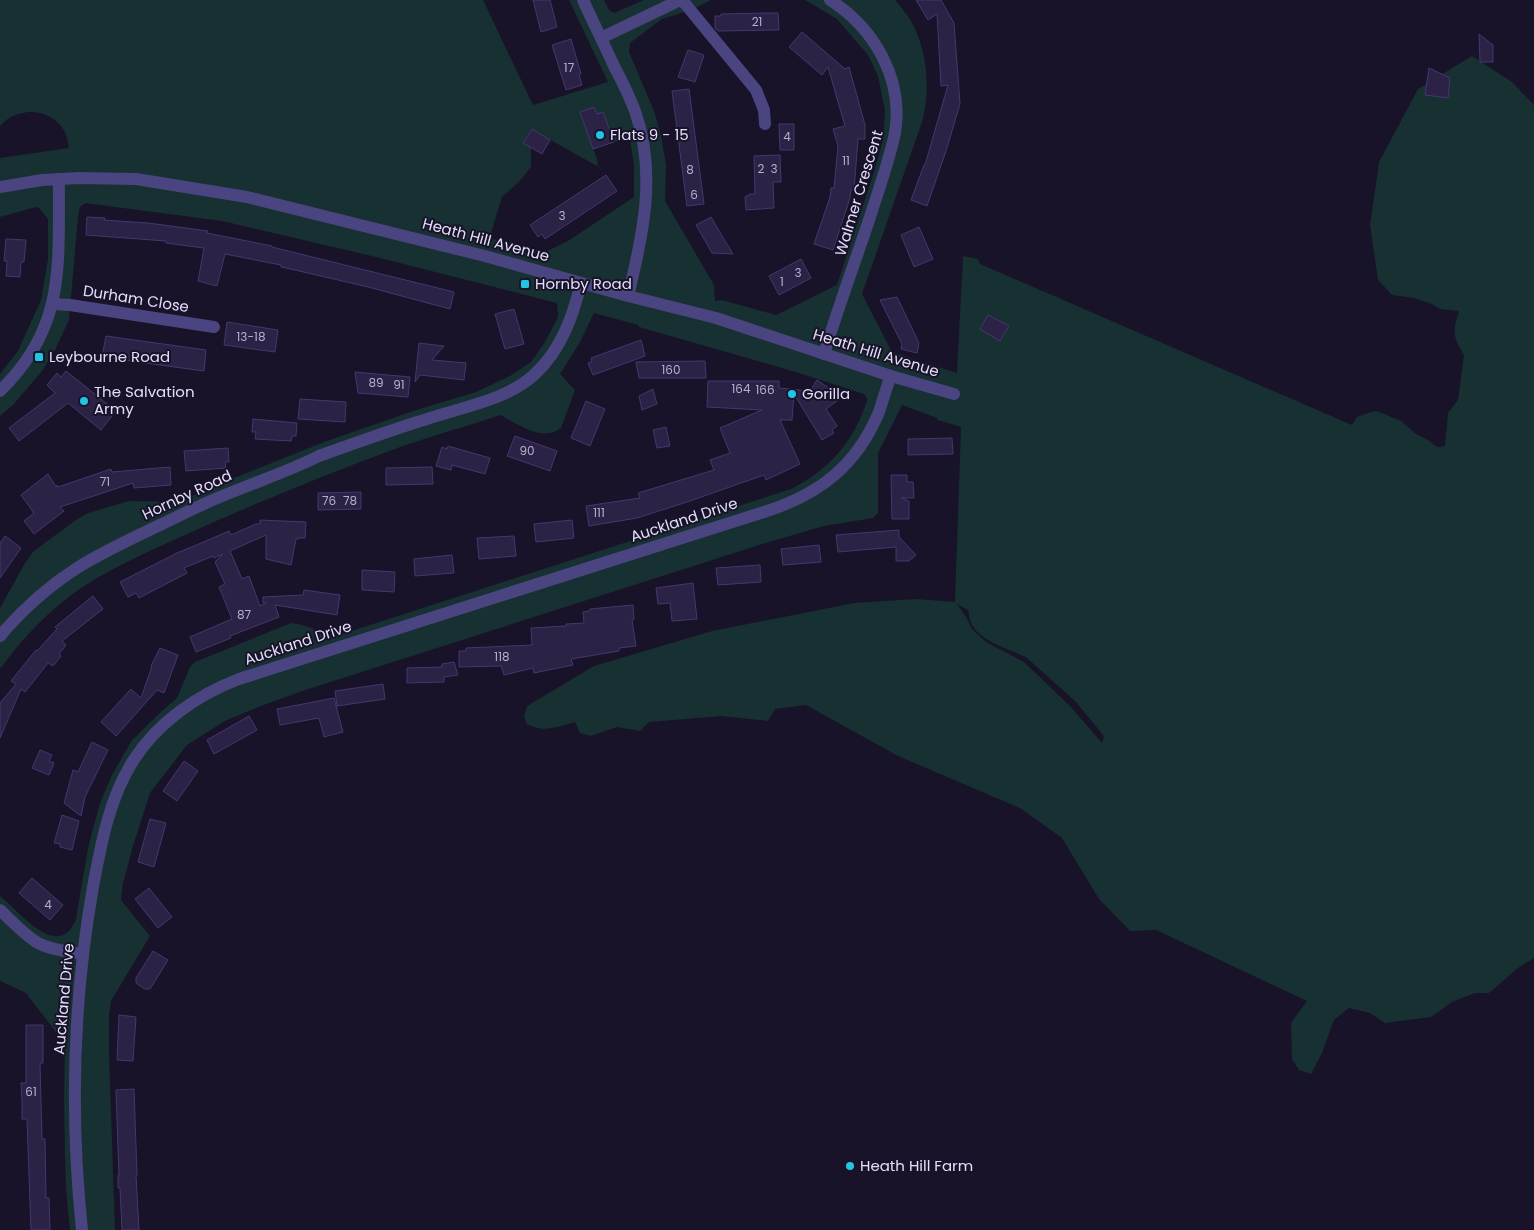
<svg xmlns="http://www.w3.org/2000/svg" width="1534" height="1230" font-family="Poppins,sans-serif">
	<rect width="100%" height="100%" fill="#181328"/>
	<path fill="#173031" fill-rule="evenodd" d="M0,0H483L533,105L608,82L569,0H604L609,10L614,13L644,0H711L693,9L662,19L630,43L629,52L654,111L661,136L666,165L665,201L714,285L715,301L722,300L776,315L837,285L874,172L883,140L885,111L878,76L868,55L837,19L805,0H895C903,9 910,18 915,29C928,57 930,93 922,122L862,294L892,352L957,373L963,256L978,259L980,264L1352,425L1357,417L1371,412L1377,411L1401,421L1416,434L1428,440L1437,447L1445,446L1448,413L1458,400L1464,355C1452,337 1453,331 1459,311L1440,309L1432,304L1414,298L1392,295L1378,280L1370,225L1379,162L1418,89L1472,56L1512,82L1534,105V958L1518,968L1489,993H1475L1452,1002L1431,1017L1385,1023L1370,1013L1349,1008L1334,1020L1322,1053L1311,1074L1299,1070L1292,1059L1291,1023L1307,1001L1156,930L1130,931L1099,899L1062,838L1020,808L898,756L806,705L775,709L768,721L721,716L649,722L640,731L617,727L591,736L580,733L575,722C558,727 543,733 527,724L524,717L527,706L594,666L712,631L854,603L916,599L955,602L961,427L938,420L937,418L902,405L878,453V513L873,518L824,526L769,542L302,691L261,706L225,721L187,745L150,793L133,846L123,883L121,900L150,936L111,1001L109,1015V1053L115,1230H70L66,1189L65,1158L64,1101L65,1044L26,993L0,981V896C19,911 59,963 76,919L88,848L100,803L112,775L132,740L163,710L177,698L190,667L195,662L291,623L299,624L332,635L333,637L791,489C829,470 854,441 867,401V398L864,394L855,391L789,370L639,327L638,325L594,313L579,344L560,374L575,390L561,428C542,443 518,424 500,415C468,426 435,435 403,446C329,473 256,503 185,535C144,554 100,572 65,600C41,619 18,644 0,669V608L24,565L32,553L42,545L76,520L88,513L129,501L170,502L172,505L176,504L209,488L324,442L413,411L476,392L510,376L531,362L545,342L557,319L558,314L557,303L376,257L222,221L85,203L80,207L78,217L69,320L55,350L42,371L13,405L0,416V374L18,351L41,300L48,259V219L39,208L36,207L0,217V158L69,148C68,141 67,135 63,129C48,107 17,107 0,126ZM594,108L597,114L603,112L614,142L630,140L634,166V197L568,241L545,252L492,239L491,233L502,197L519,182L531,167V147L523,143L531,129L604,170L597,165L598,162L580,113ZM957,604L968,610C969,615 970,621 972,625C982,643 1011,649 1027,658L1075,701L1104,736L1102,743L1070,706L1024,662L986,642L972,629L966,617Z"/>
	<g fill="#2b2246" stroke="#45376f">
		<polygon points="533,0 550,0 557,27 541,32"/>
		<polygon points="916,0 941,0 954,23 960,104 946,151 927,206 911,200 924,165 925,165 948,85 941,86 937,14 928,20"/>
		<polygon points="763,13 778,13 779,30 718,31 715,28 715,16 721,16 721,14"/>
		<polygon points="802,32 845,69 849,67 865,125 865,139 858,139 854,190 851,190 850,198 833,250 814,244 830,197 831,188 834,188 838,146 833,129 845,126 828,67 822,75 789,47"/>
		<polygon points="1479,34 1493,45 1493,62 1480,62"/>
		<polygon points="571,39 581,74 579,75 582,85 566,90 552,45"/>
		<polygon points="688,50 704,55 695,82 678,77"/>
		<polygon points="1429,68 1450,78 1448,98 1425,95"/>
		<polygon points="689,89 704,204 687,206 672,91"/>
		<polygon points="594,107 597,114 603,112 614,142 593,149 580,112"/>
		<polygon points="779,124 794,124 794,150 780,150"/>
		<polygon points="532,129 550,140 542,154 523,143"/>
		<polygon points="780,155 781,182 773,182 774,208 746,210 745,197 750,194 755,194 754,156"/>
		<polygon points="606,175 617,191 545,239 542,234 538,237 530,225"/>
		<polygon points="87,217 105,218 104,220 148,223 208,231 207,233 272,246 272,247 454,292 450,309 368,287 295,270 281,267 281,265 225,254 217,286 198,281 204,248 166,243 166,241 86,235"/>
		<polygon points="711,217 722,236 733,254 712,253 696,225"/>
		<polygon points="919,227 933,259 914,267 901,235"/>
		<polygon points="6,239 26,240 24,262 21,262 20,277 6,276 7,261 4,261"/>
		<polygon points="801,259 811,278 779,295 769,276"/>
		<polygon points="897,297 919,343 917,353 901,349 902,344 880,300"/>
		<polygon points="514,309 524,344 505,349 495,314"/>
		<polygon points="988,315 1009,326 1000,341 980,329"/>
		<polygon points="227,322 278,330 275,352 224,345"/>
		<polygon points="106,336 206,350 204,371 102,357"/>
		<polygon points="641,340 645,356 593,375 588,363 592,362 591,358"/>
		<polygon points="419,343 444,346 432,360 466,363 464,380 420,375 415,382"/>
		<polygon points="705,361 706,378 639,378 636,362"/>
		<polygon points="66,371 116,411 101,430 68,403 19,441 9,428 55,393 47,385 57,373 61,377"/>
		<polygon points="355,372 410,377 408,397 358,393"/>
		<polygon points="817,380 842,397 826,409 837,426 832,430 834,433 822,440 794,394 792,420 780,420 800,464 766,480 764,475 687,502 637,518 589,526 586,506 640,498 638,493 714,470 710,460 730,453 720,428 762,410 707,407 708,381 779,381 779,388 810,391"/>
		<polygon points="653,389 657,404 642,410 639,396"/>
		<polygon points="300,399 346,402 345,422 298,419"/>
		<polygon points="586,401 605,409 590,446 571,438"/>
		<polygon points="253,419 297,423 296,436 292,436 291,441 255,439 256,432 252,432"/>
		<polygon points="666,427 670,446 657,448 653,430"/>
		<polygon points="515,436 557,451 550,471 507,456"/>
		<polygon points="952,438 953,454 908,455 908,439"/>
		<polygon points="448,446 490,458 485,474 452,465 451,470 436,466 442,447 447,449"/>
		<polygon points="228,448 229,462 225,462 226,468 186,471 184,451"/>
		<polygon points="170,467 171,485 134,488 133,483 60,507 64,511 34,534 24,521 34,513 21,495 48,474 56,487 57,485 58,487 111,469 112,472"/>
		<polygon points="432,467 433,484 386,485 386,468"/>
		<polygon points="891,475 907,475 907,482 913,482 914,498 901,498 909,501 909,519 892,519"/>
		<polygon points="361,492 361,509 318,510 318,493"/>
		<polygon points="260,520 306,522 305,538 298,538 298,539 296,539 291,565 266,559 266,535 230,551 242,579 249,576 260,606 266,603 263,603 263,597 303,595 304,590 340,595 337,615 275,605 279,617 230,636 231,638 196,652 190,637 232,619 219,587 225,584 215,562 223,554 214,558 213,556 184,568 187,573 139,598 136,593 128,597 120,582 177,553 206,541 229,531 231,535 256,524 260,524"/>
		<polygon points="572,520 574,538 536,542 534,524"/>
		<polygon points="899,530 899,537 916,555 909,561 896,561 896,547 838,552 836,535"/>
		<polygon points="5,536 21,548 0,578 0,543"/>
		<polygon points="514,536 516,556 479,559 477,538"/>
		<polygon points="819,545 821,562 783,565 781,549"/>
		<polygon points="452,555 454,573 415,576 414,559"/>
		<polygon points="760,565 761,582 718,585 716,568"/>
		<polygon points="362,570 395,572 394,592 362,590"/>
		<polygon points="693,583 697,619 672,621 670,603 658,604 656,588"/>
		<polygon points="93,596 103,609 62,641 66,645 59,654 61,656 53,666 48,663 25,692 21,689 0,738 0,703 16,684 11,681 36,650 37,651 57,629 55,627"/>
		<polygon points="633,605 634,619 632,620 636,646 619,648 619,651 571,659 573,665 534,673 533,668 504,675 501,666 459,667 459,651 466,651 466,648 532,645 531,628 566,626 566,624 584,623 583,612 590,611 590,609"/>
		<polygon points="160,648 178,655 164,693 157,690 116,736 101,722 131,689 141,698 152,666 151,666"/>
		<polygon points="454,662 458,675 444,677 444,682 407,683 407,668 442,667 442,664"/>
		<polygon points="383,684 385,699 337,706 335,691"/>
		<polygon points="334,698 343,732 324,737 319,718 280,725 277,709"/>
		<polygon points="249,716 257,730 214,754 207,740"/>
		<polygon points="92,742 108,750 85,797 81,816 64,803 73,770 78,772"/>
		<polygon points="40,750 52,755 49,761 54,763 49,775 32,768"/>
		<polygon points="184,761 198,771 177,801 163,791"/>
		<polygon points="62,815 79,821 72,850 60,847 60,844 54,843"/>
		<polygon points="150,819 166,823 154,867 138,862"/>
		<polygon points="32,878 63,905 50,920 19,893"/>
		<polygon points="149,888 172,917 158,928 135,899"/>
		<polygon points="153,951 168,960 150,989 145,989 136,983 136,978"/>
		<polygon points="119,1015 136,1017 133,1061 117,1060"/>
		<polygon points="26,1025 43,1025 43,1063 40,1063 42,1139 45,1139 46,1198 49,1198 50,1230 31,1230 27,1119 22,1119 22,1102 21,1083 26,1083"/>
		<polygon points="134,1089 137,1175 136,1175 139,1230 122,1230 120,1188 118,1188 118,1175 119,1175 116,1090"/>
	</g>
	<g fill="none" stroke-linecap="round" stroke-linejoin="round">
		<g stroke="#4a4481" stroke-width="12">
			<path d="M583,0C593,22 604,44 614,66C622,81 629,95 635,111C657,173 643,235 628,296"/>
			<polyline points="682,0 756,90 764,110 765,124"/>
			<polyline points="601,38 680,0"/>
			<polyline points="0,187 42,180 79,178 136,179 247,197 485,256 628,296 716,318 891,376 954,394"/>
			<polyline points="53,304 70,305 214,327"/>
			<path d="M824,354C838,308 855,262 870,217C879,189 889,161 895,133C904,79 874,28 830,0"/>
			<path d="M0,391C67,326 58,264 59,179"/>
			<path d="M0,636C22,610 49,586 77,568C104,551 133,538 162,524C181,515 200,505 220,497C253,483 287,472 319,456C355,443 391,430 427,419C463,407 507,400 535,374C561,350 573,316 581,283"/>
			<path d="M0,910C11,920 26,937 40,944C53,950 69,952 83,954"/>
			<path d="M82,1230C70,1116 73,1000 93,887C101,844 109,799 133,761C157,723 197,695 239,679L767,511C820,494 857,465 879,412C883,400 886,388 891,376"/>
		</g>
	</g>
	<g fill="#21c5e4" stroke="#181328" stroke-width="2">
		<circle cx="600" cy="135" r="5"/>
		<rect x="520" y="279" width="10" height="10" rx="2.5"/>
		<rect x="34" y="352" width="10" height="10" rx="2.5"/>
		<circle cx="792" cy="394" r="5"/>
		<circle cx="84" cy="401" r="5"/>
		<circle cx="850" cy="1166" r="5"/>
	</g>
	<g text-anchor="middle" stroke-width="4" stroke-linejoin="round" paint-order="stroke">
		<g font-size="12" fill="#b5afce">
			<text x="757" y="26">21</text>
			<text x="569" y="72">17</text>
			<text x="787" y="141">4</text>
			<text x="846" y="165">11</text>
			<text x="761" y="173">2</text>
			<text x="774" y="173">3</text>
			<text x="690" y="174">8</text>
			<text x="694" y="199">6</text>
			<text x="562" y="220">3</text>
			<text x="798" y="277">3</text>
			<text x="782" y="286">1</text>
			<text x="251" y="341">13-18</text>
			<text x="671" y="374">160</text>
			<text x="376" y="387">89</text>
			<text x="399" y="389">91</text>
			<text x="741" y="393">164</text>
			<text x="765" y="394">166</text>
			<text x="527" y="455">90</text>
			<text x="105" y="486">71</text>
			<text x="329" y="505">76</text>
			<text x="350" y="505">78</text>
			<text x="599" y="517">111</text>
			<text x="244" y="619">87</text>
			<text x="502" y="661">118</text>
			<text x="48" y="909">4</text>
			<text x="31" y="1096">61</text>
		</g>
		<g font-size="15" fill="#e3defb" stroke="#181328" text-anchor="start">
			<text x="610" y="140">Flats 9 - 15</text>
			<text x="535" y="289">Hornby Road</text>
			<text x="49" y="362">Leybourne Road</text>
			<text x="94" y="397">The Salvation<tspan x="94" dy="17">Army</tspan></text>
			<text x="802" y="399">Gorilla</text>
			<text x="860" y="1171">Heath Hill Farm</text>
		</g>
		<g font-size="15" fill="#e3defb" stroke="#181328">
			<text transform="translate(859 193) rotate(-73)" y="5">Walmer Crescent</text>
			<text transform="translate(486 240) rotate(15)" y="5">Heath Hill Avenue</text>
			<text transform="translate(136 299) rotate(9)" y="5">Durham Close</text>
			<text transform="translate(876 353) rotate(17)" y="5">Heath Hill Avenue</text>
			<text transform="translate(187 495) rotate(-25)" y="5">Hornby Road</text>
			<text transform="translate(684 520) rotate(-18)" y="5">Auckland Drive</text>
			<text transform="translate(298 643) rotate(-18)" y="5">Auckland Drive</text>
			<text transform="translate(64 999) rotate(-85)" y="5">Auckland Drive</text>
		</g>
	</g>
</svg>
